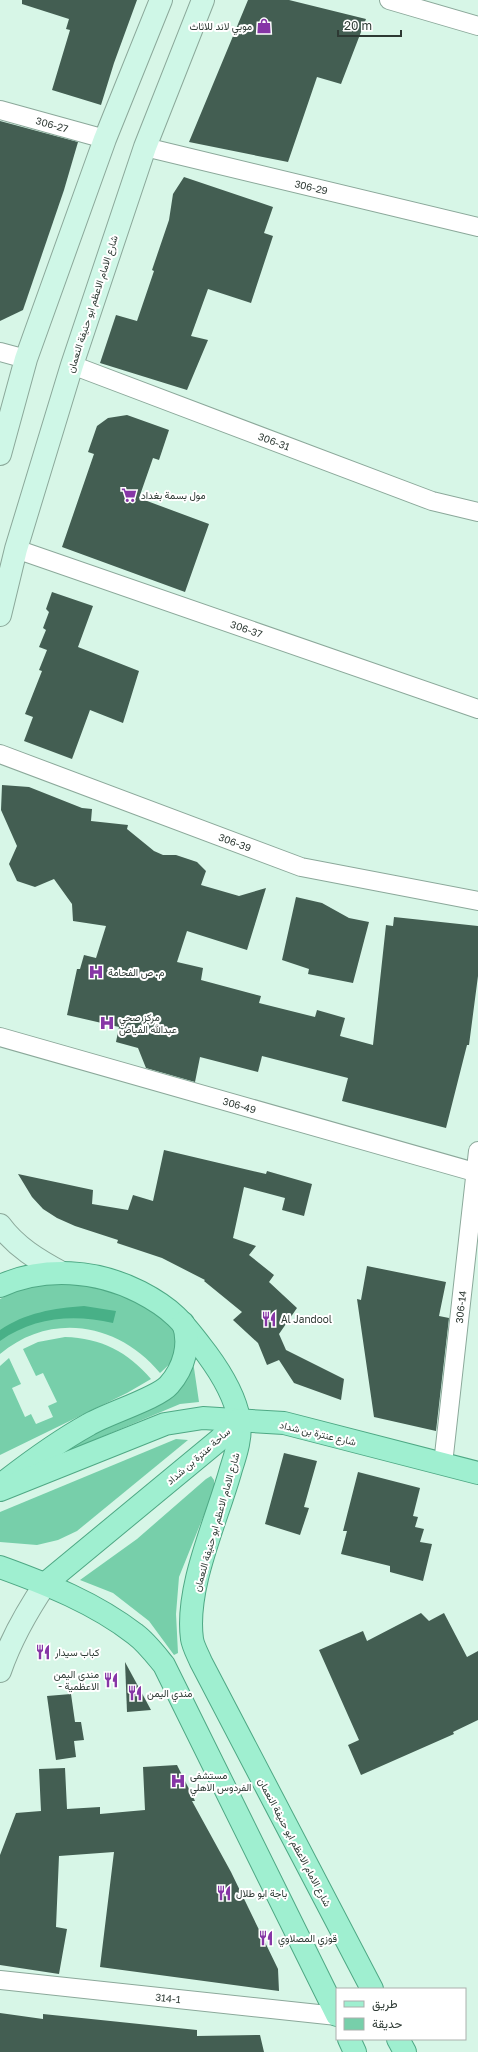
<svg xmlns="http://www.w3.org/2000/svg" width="478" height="2052" font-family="'Golos Text',Vazirmatn,sans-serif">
	<rect width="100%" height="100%" fill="#d7f6e7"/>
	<g fill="#77cfaa">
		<path d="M46,1283L92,1284L137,1298L179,1332C180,1353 176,1359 160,1373C119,1323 51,1311 0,1354V1299L18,1290Z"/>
		<path d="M65,1337C101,1338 128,1352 151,1379L127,1393L0,1455V1366L9,1358L21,1384L12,1388L25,1417L31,1414L36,1424L53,1417L48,1406L57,1402L43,1373L36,1376L23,1349L38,1342Z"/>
		<polygon points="191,1361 194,1368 199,1402 180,1404 56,1456"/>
		<polygon points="176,1439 188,1440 77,1531 58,1540 37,1545 0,1542 0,1512"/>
		<polygon points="211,1476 214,1480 214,1490 179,1577 176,1614 178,1653 174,1655 149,1621 113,1593 80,1580 137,1539 206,1479"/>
	</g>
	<path fill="#48b087" d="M84,1306L116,1311L113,1323C73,1314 34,1317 0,1341V1330C25,1313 54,1308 84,1306Z"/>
	<g fill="#435e52">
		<polygon points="22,0 137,0 114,63 101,105 52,90 70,30 66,29 69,19 22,4"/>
		<polygon points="248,0 289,0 366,19 341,84 317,77 288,162 189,142"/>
		<polygon points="0,121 78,142 64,190 23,310 0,321"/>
		<polygon points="184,177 273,207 264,233 273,236 251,303 208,289 191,336 208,340 187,390 100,363 116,315 137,321 154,271 152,270 169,220 173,194"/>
		<polygon points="127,415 169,430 159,460 153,458 139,498 209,524 185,592 62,547 94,454 88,452 97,426 108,418"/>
		<polygon points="52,592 93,606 78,647 139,671 123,723 90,710 72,759 24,741 33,717 25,714 42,671 39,670 47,650 39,647 46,630 43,628 49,612 46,609"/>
		<polygon points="2,785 29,787 82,808 92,809 91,821 128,825 127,829 154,851 163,855 176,855 197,862 206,871 201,885 239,896 266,888 247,950 187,931 177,962 203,968 201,980 261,996 259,1003 315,1017 317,1010 345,1018 340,1036 373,1045 386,925 393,926 394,917 478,926 478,976 469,1045 467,1045 446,1128 342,1101 348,1078 262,1056 258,1072 200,1057 195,1082 146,1068 138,1048 116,1042 119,1027 67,1015 77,969 80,969 84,955 96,958 106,926 73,921 72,904 54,879 35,887 17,881 9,864 17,846 1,810"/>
		<polygon points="296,897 322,903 349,918 369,922 353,983 308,974 309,969 282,960"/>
		<polygon points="164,1150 266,1174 267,1171 312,1184 304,1216 282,1210 285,1198 244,1187 233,1238 256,1246 249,1255 274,1275 269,1282 297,1308 279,1334 286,1350 344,1379 341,1400 294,1383 279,1360 267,1365 258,1343 233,1320 242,1312 204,1281 205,1280 162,1258 117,1243 118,1240 75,1226 57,1218 43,1209 32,1197 18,1174 93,1190 92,1204 128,1210 133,1195 153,1201"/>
		<polygon points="367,1266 446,1282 439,1316 449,1318 436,1431 374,1417 357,1299 361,1300"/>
		<polygon points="284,1453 317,1461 304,1507 309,1508 300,1535 265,1524"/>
		<polygon points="358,1472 420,1488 413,1516 418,1517 415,1527 424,1529 420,1542 432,1544 423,1581 390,1572 390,1566 341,1554 347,1531 343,1531"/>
		<polygon points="421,1613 429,1621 444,1613 467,1657 478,1651 478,1720 453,1732 454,1734 361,1775 348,1745 359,1740 319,1650 363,1631 367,1641"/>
		<polygon points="125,1662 151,1710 127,1712"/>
		<polygon points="71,1694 75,1722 81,1722 84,1740 74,1741 76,1757 56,1760 47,1696"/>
		<polygon points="177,1765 195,1801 192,1801 231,1872 278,1969 279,1991 100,1967 114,1852 59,1856 56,1927 67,1929 59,1974 0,1965 0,1855 16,1813 41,1811 39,1769 65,1768 67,1809 100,1807 100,1814 145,1810 143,1767"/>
		<polygon points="0,2013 43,2019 43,2014 197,2030 197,2036 260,2035 264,2052 0,2052"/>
	</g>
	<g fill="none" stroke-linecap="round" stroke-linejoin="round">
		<g stroke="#8ba89a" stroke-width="20">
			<g id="street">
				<polyline points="389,0 478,26"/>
				<path id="s1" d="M0,110L105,139"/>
				<path id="s2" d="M145,147L478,227"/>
				<polyline points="0,352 26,359"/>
				<path id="s3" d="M72,365L432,501L478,512"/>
				<path id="s4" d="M16,549L478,709"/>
				<path id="s5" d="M0,754L301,867L478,901"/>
				<path id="s6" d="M0,1037L478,1173"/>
				<path id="s7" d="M443,1464L478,1151"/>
				<path id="s8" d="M0,1980L337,2016"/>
			</g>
		</g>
		<g stroke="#8ba89a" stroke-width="24">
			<g id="secondary">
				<polyline points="0,454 26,359 105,139 161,0"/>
				<polyline points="0,615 16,549 72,365 145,147 203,0"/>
				<path d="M0,1225C16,1247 38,1260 62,1273"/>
				<path d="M0,1671C11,1639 27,1611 46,1583"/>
			</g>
		</g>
		<g stroke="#4ea884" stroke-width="24">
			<g id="primary">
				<path d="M0,1286C44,1266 97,1270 140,1292C175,1310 184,1324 207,1354C221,1373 235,1396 239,1419C242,1435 236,1454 231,1469C217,1520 185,1587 192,1639C193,1646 198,1655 201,1662L372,1989"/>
				<path d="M7,1480C33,1460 59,1441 88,1425C106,1414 158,1398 169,1385C184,1368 191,1344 183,1323"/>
				<polyline points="0,1490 165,1424 203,1418 284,1423 478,1473"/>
				<path d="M0,1567C47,1584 95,1603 135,1634C146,1642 155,1654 164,1665L337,2015"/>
				<polyline points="46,1583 219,1440 239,1420"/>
				<polyline points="349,2039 355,2052"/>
				<polyline points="398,2039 405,2052"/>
			</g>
		</g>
		<use href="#street" stroke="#fff" stroke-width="18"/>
		<use href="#secondary" stroke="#cff7e7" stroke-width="22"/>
		<use href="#primary" stroke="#9fefd0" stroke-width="22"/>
	</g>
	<defs>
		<g id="shop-bare" transform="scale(1.2)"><path d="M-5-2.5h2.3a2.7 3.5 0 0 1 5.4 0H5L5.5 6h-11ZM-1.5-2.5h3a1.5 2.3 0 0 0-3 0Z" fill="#8636a6" stroke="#fff" stroke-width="2.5" paint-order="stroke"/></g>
		<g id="supermarket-bare" transform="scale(1.2)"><path d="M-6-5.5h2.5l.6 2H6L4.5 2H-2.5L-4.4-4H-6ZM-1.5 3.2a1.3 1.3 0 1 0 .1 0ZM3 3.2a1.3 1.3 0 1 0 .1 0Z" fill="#8636a6" stroke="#fff" stroke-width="2.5" paint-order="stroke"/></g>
		<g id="hospital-bare" transform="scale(1.2)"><path d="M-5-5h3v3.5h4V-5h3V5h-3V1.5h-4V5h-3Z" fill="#8636a6" stroke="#fff" stroke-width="2.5" paint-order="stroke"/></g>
		<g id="restaurant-bare" transform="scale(1.2)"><path d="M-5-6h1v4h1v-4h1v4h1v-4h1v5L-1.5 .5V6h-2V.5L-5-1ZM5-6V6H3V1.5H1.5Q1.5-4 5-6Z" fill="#8636a6" stroke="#fff" stroke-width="2.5" paint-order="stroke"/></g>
	</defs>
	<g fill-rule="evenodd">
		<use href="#shop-bare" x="264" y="26"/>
		<use href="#supermarket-bare" x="129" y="495"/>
		<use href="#hospital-bare" x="96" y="972"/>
		<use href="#hospital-bare" x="107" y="1023"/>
		<use href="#restaurant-bare" x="269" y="1319"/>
		<use href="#restaurant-bare" x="43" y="1652"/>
		<use href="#restaurant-bare" x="111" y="1680"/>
		<use href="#restaurant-bare" x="135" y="1693"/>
		<use href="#hospital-bare" x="178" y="1781"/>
		<use href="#restaurant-bare" x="224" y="1893"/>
		<use href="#restaurant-bare" x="266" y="1938"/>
	</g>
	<g text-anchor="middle" stroke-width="4" stroke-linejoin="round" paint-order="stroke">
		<g font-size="10" fill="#2d3933" stroke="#fff" text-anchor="start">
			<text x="252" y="30" text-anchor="end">موبي لاند للاثاث</text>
			<text x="141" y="499">مول بسمة بغداد</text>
			<text x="108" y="976">م. ص الفحامة</text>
			<text x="119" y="1021">مركز صحي<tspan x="119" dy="12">عبدالله الفياض</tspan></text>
			<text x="281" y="1323">Al Jandool</text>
			<text x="55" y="1656">كباب سيدار</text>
			<text x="99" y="1678" text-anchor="end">مندي اليمن<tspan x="99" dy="12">- الاعظمية</tspan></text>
			<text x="147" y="1697">مندي اليمن</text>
			<text x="190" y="1779">مستشفى<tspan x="190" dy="12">الفردوس الاهلي</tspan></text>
			<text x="236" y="1897">باجة ابو طلال</text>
			<text x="278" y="1942">قوزي المصلاوي</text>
		</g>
		<g font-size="10" fill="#2d3933" stroke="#fff">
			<text dy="4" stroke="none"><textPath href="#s1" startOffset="54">306-27</textPath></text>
			<text dy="4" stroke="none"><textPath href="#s2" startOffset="171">306-29</textPath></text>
			<text transform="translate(92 304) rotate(-72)" y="4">شارع الامام الاعظم ابو حنيفة النعمان</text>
			<text dy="4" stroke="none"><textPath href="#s3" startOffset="216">306-31</textPath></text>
			<text dy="4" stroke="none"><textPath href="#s4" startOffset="244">306-37</textPath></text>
			<text dy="4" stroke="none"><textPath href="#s5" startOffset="251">306-39</textPath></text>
			<text dy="4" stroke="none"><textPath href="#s6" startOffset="249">306-49</textPath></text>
			<text dy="4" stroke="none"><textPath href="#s7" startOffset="158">306-14</textPath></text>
			<text transform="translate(318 1433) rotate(13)" y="4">شارع عنترة بن شداد</text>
			<text transform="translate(198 1456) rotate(-41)" y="4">ساحة عنترة بن شداد</text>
			<text transform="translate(216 1522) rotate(-74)" y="4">شارع الامام الاعظم ابو حنيفة النعمان</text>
			<text transform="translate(295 1842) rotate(62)" y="4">شارع الامام الاعظم ابو حنيفة النعمان</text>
			<text dy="4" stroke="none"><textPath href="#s8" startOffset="169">314-1</textPath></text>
		</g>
	</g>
	<rect x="336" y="1988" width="130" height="52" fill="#ffffff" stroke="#abb0ad"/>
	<rect x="344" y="2001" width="20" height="6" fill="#9fefd0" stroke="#abb0ad"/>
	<text x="372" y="2008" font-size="12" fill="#2d3933">طريق</text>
	<rect x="344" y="2018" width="20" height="12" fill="#77cfaa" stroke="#abb0ad"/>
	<text x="372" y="2028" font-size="12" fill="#2d3933">حديقة</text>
	<path d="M338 30v6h63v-6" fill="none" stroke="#2d3933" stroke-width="2"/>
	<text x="344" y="30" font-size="12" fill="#2d3933" stroke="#ffffff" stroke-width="3" paint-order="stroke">20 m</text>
</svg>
